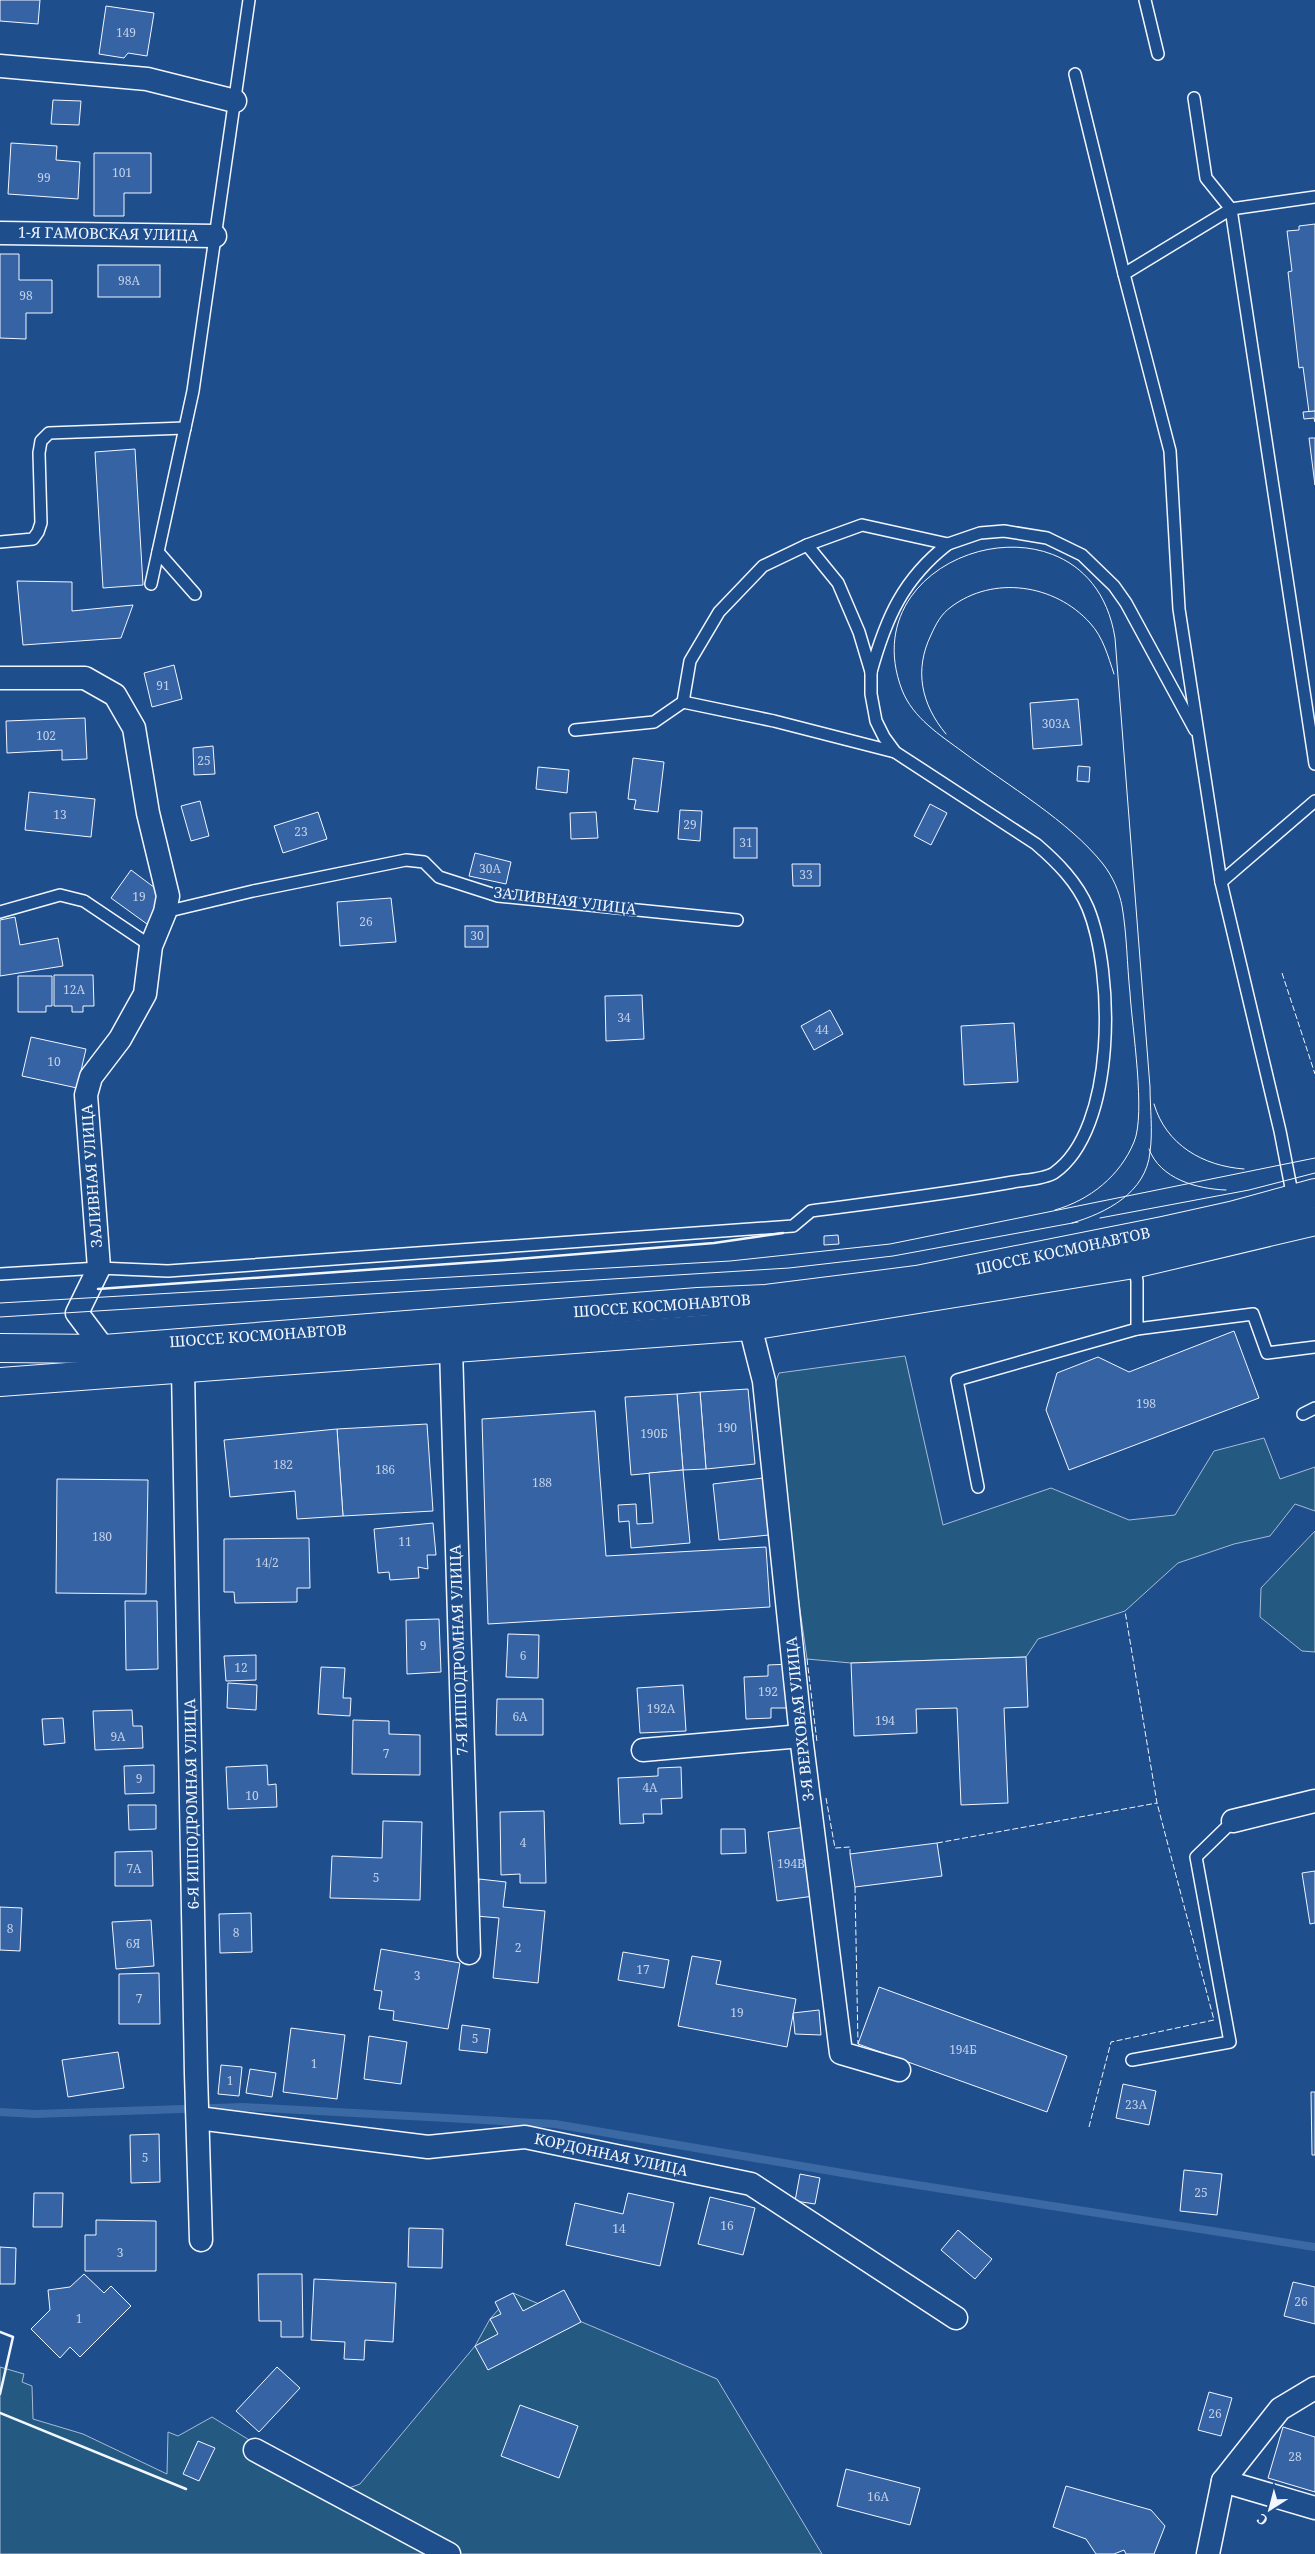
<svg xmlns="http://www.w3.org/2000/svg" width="1315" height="2554" font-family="'Noto Serif',serif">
	<rect width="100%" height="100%" fill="#1f4e8c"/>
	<g fill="#245a82" stroke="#a8bbd7">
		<polygon points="905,1356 943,1525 1051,1488 1129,1520 1175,1515 1214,1451 1264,1438 1280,1479 1315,1467 1315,1511 1295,1504 1270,1536 1234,1544 1178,1563 1125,1611 1038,1639 1026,1657 851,1663 807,1659 770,1398 779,1373"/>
		<polygon points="1315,1531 1315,1652 1302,1651 1260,1617 1261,1588"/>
		<polygon points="513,2293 717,2379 822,2554 0,2554 0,2367 24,2374 22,2382 32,2386 33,2419 83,2434 167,2474 168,2432 178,2436 212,2417 335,2493 360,2484 475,2346 490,2319"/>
	</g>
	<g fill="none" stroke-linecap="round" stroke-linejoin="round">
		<polyline stroke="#3b69a3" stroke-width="8" points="0,2112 35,2114 243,2107 555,2124 866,2177 1315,2247"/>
	</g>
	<g fill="#3563a3" stroke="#f2f6ff">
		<polygon points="0,0 40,0 38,24 0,21"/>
		<polygon points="106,6 154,13 147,56 128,53 124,58 99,54"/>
		<polygon points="53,100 81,101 79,125 51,124"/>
		<polygon points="11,143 57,146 56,160 80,162 78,199 8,194"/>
		<polygon points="94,153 151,153 151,193 124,193 124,216 94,216"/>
		<polygon points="1315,224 1315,411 1309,412 1303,367 1299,368 1288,272 1292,271 1287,231 1299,230 1299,226"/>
		<polygon points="0,254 19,254 19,280 52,280 52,313 26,313 26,339 0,338"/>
		<rect x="98" y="265" width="62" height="32"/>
		<polygon points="1315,411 1315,422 1314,418 1304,419 1303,412"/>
		<polygon points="1309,438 1315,438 1315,485"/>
		<polygon points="135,449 143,585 103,588 95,452"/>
		<polygon points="17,581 72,582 72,611 133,605 121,638 23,645"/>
		<polygon points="174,665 182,699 152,707 144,673"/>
		<polygon points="1078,699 1082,745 1033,749 1030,703"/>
		<polygon points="85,718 87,759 62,760 62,750 7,753 6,721"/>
		<polygon points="213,746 215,774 194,775 193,748"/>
		<polygon points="633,758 664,762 658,812 634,809 636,800 628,799"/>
		<polygon points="1078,766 1090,767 1089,782 1077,781"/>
		<polygon points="538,767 569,770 567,793 536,789"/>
		<polygon points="29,792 95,799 91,837 25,830"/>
		<polygon points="200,801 209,836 191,841 181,806"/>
		<polygon points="930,804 947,813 931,845 914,836"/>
		<polygon points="680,810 702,811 700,841 678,839"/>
		<polygon points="318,812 327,839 283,853 274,826"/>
		<polygon points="596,812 598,838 571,839 570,813"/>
		<rect x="734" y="828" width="23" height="30"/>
		<polygon points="475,853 511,862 506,884 469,876"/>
		<polygon points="792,864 820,864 820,886 793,886"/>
		<polygon points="131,870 167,897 147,924 111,898"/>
		<polygon points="391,898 396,942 340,946 337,902"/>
		<polygon points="15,917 20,945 58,938 63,966 0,976 0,920"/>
		<rect x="465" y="926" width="23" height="21"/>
		<polygon points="54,975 93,975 94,1006 83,1006 83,1012 72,1012 72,1006 54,1006"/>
		<polygon points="18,976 52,976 52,1006 46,1006 46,1012 18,1012"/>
		<polygon points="642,995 644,1039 606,1041 605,996"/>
		<polygon points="830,1010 843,1034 814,1050 801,1026"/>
		<polygon points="1014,1023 1018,1082 964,1085 961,1026"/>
		<polygon points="31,1037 86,1049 77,1088 22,1076"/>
		<polygon points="838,1235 839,1244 824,1245 824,1236"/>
		<polygon points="1234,1331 1259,1398 1069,1470 1046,1410 1057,1373 1098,1357 1129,1372"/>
		<polygon points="748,1389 755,1464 706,1469 700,1392"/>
		<polygon points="700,1392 706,1469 683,1470 677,1394"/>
		<polygon points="677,1394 683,1470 631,1475 625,1397"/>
		<polygon points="595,1411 606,1556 766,1547 770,1607 488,1624 482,1419"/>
		<polygon points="427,1424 433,1511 343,1516 337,1429"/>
		<polygon points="337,1429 343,1516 297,1519 295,1491 230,1497 224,1440"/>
		<polygon points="683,1470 690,1543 631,1548 629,1521 619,1522 618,1505 636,1504 637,1524 653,1523 649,1473"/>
		<polygon points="763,1478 769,1535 719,1540 713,1484"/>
		<polygon points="57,1479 148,1480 146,1594 56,1593"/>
		<polygon points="433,1523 436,1555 427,1555 428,1569 418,1567 419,1578 390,1580 389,1572 378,1573 374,1529"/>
		<polygon points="309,1538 310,1588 297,1588 297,1602 235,1603 234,1592 224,1592 224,1539"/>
		<polygon points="125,1601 157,1601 158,1669 126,1670"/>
		<polygon points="439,1619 441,1672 407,1674 406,1620"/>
		<polygon points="508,1634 539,1635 538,1678 506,1677"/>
		<polygon points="256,1655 256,1680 226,1681 224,1656"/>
		<polygon points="1026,1657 1028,1707 1004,1708 1008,1803 961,1805 957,1708 916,1709 917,1733 854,1736 851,1663"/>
		<polygon points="790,1664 792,1708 771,1708 771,1718 746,1719 744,1677 768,1676 768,1665"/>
		<polygon points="321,1667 345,1668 343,1698 351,1698 350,1716 318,1714"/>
		<polygon points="228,1683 257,1685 256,1710 227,1708"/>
		<polygon points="683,1685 686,1731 640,1733 637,1688"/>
		<polygon points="497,1699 543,1699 543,1735 496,1735"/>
		<polygon points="132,1710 133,1726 142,1726 143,1748 95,1750 93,1711"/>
		<polygon points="63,1718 65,1743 44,1745 42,1719"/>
		<polygon points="353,1720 389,1721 389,1734 420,1735 420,1775 352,1774"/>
		<polygon points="154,1765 154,1793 125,1794 124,1766"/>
		<polygon points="267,1765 268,1785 276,1784 277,1807 228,1809 226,1767"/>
		<polygon points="681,1767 682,1798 661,1799 662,1814 643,1814 644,1823 620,1824 618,1778 658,1776 658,1768"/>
		<polygon points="128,1805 156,1805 156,1829 129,1830"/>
		<polygon points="544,1811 546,1883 520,1883 520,1874 501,1875 500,1812"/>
		<polygon points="383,1821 422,1822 420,1900 330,1898 332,1856 382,1858"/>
		<polygon points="806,1827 814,1896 777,1901 768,1832"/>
		<polygon points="721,1829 745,1829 746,1853 721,1854"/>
		<polygon points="937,1843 942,1876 855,1887 850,1854"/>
		<polygon points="152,1851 153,1886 115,1886 115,1852"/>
		<polygon points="1315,1871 1315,1923 1310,1924 1302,1873"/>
		<polygon points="479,1879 506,1882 503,1907 545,1911 538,1983 493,1978 499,1918 476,1916"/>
		<polygon points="0,1907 22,1908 20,1951 0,1950"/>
		<polygon points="251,1913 252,1952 220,1953 219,1914"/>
		<polygon points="151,1920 154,1966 116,1969 112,1922"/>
		<polygon points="381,1949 460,1963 448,2029 393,2020 394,2011 379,2009 382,1991 374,1990"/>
		<polygon points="623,1952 669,1960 664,1988 618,1980"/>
		<polygon points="692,1956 721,1961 716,1984 796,1999 787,2047 678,2026"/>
		<polygon points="159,1973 160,2024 119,2024 119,1974"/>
		<polygon points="879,1987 1067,2056 1047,2112 858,2044"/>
		<polygon points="819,2010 821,2035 795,2034 793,2013"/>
		<polygon points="462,2025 490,2029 487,2053 459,2050"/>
		<polygon points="291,2028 345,2035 337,2099 283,2092"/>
		<polygon points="369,2036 407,2042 401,2084 364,2079"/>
		<polygon points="118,2052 124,2088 68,2097 62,2060"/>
		<polygon points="221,2065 242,2067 239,2096 218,2094"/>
		<polygon points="250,2069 276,2073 272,2097 246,2093"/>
		<polygon points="1123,2084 1156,2091 1149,2125 1116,2118"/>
		<polygon points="1311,2092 1315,2092 1315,2155 1312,2155"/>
		<polygon points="159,2134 160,2182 131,2183 130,2135"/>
		<polygon points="1184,2170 1222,2174 1217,2215 1180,2211"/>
		<polygon points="800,2174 820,2178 815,2204 795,2201"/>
		<polygon points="34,2193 63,2193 62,2227 33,2227"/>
		<polygon points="628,2193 674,2203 660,2266 566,2245 575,2203 623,2214"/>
		<polygon points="710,2197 755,2208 743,2255 698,2244"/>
		<polygon points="96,2220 156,2221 156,2271 85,2271 85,2235 96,2235"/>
		<polygon points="409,2228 443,2229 442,2268 408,2267"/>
		<polygon points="958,2230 992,2259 975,2279 941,2250"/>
		<polygon points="0,2247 16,2248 15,2284 0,2284"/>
		<polygon points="84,2274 104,2293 111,2286 131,2306 80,2357 70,2347 60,2358 31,2329 50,2310 48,2290 70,2287"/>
		<polygon points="258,2274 302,2274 303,2337 281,2337 281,2321 259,2321"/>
		<polygon points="314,2279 396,2283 393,2342 365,2340 364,2360 344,2359 345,2342 311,2340"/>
		<polygon points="1293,2282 1315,2287 1315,2324 1284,2316"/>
		<polygon points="564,2290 581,2322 488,2370 475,2346 498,2334 490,2319 501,2314 495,2302 513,2293 523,2311"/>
		<polygon points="277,2367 300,2388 259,2432 236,2411"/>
		<polygon points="1209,2392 1232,2398 1221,2436 1198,2430"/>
		<polygon points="520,2405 578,2426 559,2478 501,2456"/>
		<polygon points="1283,2427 1315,2437 1315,2492 1268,2478"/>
		<polygon points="198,2441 215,2448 199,2481 183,2474"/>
		<polygon points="846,2469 920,2488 910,2525 837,2506"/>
		<polygon points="1066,2486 1151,2510 1165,2526 1154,2554 1126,2554 1124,2550 1114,2554 1096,2554 1086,2539 1053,2527"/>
	</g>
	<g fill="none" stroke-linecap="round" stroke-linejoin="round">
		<g stroke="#f2f6ff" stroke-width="14">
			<g id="lane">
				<polyline points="1145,0 1158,54"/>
				<polyline points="1075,74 1124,274"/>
				<polyline points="1194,98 1206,178 1231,209 1124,274 1170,451 1179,609 1221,882 1280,1131 1293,1198"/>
				<polyline points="1315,197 1231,209 1315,764"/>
				<polyline points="0,542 33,539 38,532 41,523 39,453 41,441 49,433 185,428"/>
				<polyline points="158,552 195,594"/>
				<polyline points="151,584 193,391 249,0"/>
				<path d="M871,672C886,618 903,579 948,544"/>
				<polyline points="683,702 774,721 895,752"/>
				<polyline points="575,730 654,722 683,702 690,661 719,612 763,566 807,545 862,525 948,544 980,533 1004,531 1047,538 1082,555 1114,586 1126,603 1195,730"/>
				<polyline points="1221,882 1315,801"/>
				<polyline points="0,912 60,895 84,901 151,946"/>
				<polyline points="165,912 253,891 406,860 424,862 439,877 498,896 737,920"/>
				<path d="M0,1274L99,1268L168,1271L793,1226L811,1211C879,1202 946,1194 1013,1182C1024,1180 1045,1179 1054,1173C1117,1129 1114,972 1088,908C1077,882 1057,862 1036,844L895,752L884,737L876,721L871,694V672L859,632L838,583L807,545"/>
				<polyline points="1137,1329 1253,1314 1267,1353 1315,1347"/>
				<polyline points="1303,1414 1315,1408"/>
				<polyline points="978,1487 957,1380 1137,1329 1137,1281 1134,1264"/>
				<polyline points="1132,2060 1230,2042 1196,1857 1233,1821"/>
			</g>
		</g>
		<g stroke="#f2f6ff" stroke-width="25">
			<g id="street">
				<polyline points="0,66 147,79 235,101"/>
				<polyline points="0,233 215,236"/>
				<polyline points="0,678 85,678 115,695 134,728 148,813 168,896 165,912 151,946 145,994 120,1039 91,1077 86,1095 99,1268 77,1313 104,1349"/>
				<polyline points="750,1326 764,1381 801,1736 841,2053 899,2070"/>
				<polyline points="451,1348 469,1953"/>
				<polyline points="183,1369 196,2074 201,2240"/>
				<polyline points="643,1750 801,1736"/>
				<polyline points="1233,1821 1315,1801"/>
				<polyline points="198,2118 428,2147 525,2137 751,2184 956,2318"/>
				<polyline points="255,2450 449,2554"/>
				<polyline points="1223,2481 1315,2508"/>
				<polyline points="1208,2554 1223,2481 1280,2409 1315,2388"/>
			</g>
		</g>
		<g stroke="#f2f6ff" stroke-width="30">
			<g id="primary">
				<polyline points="0,1348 104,1349 698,1302 766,1299 917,1280 1163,1231 1231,1216 1315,1193"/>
				<polyline points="0,1382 750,1326 1134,1264 1315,1221"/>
			</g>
		</g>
		<use href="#lane" stroke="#1f4e8c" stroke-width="11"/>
		<use href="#street" stroke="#1f4e8c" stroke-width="22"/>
		<use href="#primary" stroke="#1f4e8c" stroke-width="28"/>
		<g stroke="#f2f6ff" stroke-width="1">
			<path d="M946,734C921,704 914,670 931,635C936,624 941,614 951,607C993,575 1055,584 1090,623C1103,637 1108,656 1114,674"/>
			<path d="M1154,1104C1166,1145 1203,1166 1244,1169"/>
			<path d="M1149,1149C1160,1179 1197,1189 1226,1190"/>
			<path d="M1055,1210C1090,1200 1120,1176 1134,1142C1146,1114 1132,1027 1130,993C1127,965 1127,935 1122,906C1119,891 1113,877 1103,864C1069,821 1007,785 963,752C940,735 913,718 902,690C848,548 1090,480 1115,638L1150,1087C1150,1108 1153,1131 1150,1152C1146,1193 1106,1213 1072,1223"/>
			<polyline points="1100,1218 1249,1190 1315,1173"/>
			<polyline points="0,1303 730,1261 890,1244 1315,1158"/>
			<polyline points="0,1317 789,1268 893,1256 1078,1222"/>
		</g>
		<g stroke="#f2f6ff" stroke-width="1" stroke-dasharray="6 2.5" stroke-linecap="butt">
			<polyline points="1282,973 1315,1074"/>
			<polyline points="807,1659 817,1742"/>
			<polyline points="826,1798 835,1848 850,1847 850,1854"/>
			<polyline points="937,1843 1157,1803"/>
			<polyline points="855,1887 858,2044"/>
			<polyline points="1089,2127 1111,2042 1214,2020 1157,1803 1125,1611"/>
		</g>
		<g stroke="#f2f6ff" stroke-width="2.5">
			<polyline points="98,1289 505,1260 714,1243 783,1233"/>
			<polyline points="0,2332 13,2337 0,2394"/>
			<polyline points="0,2413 186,2489"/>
		</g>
	</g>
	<g text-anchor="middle" stroke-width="4" stroke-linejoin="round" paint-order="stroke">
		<g font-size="12" fill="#c3d1e8">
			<text x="126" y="37">149</text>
			<text x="122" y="177">101</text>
			<text x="44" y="182">99</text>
			<text x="129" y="285">98А</text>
			<text x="26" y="300">98</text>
			<text x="163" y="690">91</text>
			<text x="1056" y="728">303А</text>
			<text x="46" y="740">102</text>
			<text x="204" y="765">25</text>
			<text x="60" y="819">13</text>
			<text x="690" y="829">29</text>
			<text x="301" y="836">23</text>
			<text x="746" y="847">31</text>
			<text x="490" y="873">30А</text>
			<text x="806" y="879">33</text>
			<text x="139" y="901">19</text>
			<text x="366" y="926">26</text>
			<text x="477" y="940">30</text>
			<text x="74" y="994">12А</text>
			<text x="624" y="1022">34</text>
			<text x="822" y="1034">44</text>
			<text x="54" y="1066">10</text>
			<text x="1146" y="1408">198</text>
			<text x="727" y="1432">190</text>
			<text x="654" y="1438">190Б</text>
			<text x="283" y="1469">182</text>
			<text x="385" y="1474">186</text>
			<text x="542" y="1487">188</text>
			<text x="102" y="1541">180</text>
			<text x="405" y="1546">11</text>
			<text x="267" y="1567">14/2</text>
			<text x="423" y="1650">9</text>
			<text x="523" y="1660">6</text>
			<text x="241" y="1672">12</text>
			<text x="768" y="1696">192</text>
			<text x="661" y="1713">192А</text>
			<text x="520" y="1721">6А</text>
			<text x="885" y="1725">194</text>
			<text x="118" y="1741">9А</text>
			<text x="386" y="1758">7</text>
			<text x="139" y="1783">9</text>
			<text x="650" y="1792">4А</text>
			<text x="252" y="1800">10</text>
			<text x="523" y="1847">4</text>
			<text x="791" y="1868">194В</text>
			<text x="134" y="1873">7А</text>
			<text x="376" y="1882">5</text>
			<text x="10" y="1933">8</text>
			<text x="236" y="1937">8</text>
			<text x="133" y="1948">6Я</text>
			<text x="518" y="1952">2</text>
			<text x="643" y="1974">17</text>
			<text x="417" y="1980">3</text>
			<text x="139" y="2003">7</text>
			<text x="737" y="2017">19</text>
			<text x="475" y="2043">5</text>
			<text x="963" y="2054">194Б</text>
			<text x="314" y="2068">1</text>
			<text x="230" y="2085">1</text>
			<text x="1136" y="2109">23А</text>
			<text x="145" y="2162">5</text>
			<text x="1201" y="2197">25</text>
			<text x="727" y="2230">16</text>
			<text x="619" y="2233">14</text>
			<text x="120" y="2257">3</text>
			<text x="1301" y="2306">26</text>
			<text x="79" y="2323">1</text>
			<text x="1215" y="2418">26</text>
			<text x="1295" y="2461">28</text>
			<text x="878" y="2501">16А</text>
		</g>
		<g font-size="15" fill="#f2f6ff" stroke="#1f4e8c">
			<text transform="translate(108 234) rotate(1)" y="5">1-Я ГАМОВСКАЯ УЛИЦА</text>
			<text transform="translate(565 901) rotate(7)" y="5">ЗАЛИВНАЯ УЛИЦА</text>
			<text transform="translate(92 1176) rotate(-94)" y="5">ЗАЛИВНАЯ УЛИЦА</text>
			<text transform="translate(1063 1251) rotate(-12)" y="5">ШОССЕ КОСМОНАВТОВ</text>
			<text transform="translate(662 1306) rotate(-4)" y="5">ШОССЕ КОСМОНАВТОВ</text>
			<text transform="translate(258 1336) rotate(-4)" y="5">ШОССЕ КОСМОНАВТОВ</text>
			<text transform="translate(459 1650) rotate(-92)" y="5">7-Я ИППОДРОМНАЯ УЛИЦА</text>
			<text transform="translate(800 1719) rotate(-96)" y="5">3-Я ВЕРХОВАЯ УЛИЦА</text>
			<text transform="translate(192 1804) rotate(-91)" y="5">6-Я ИППОДРОМНАЯ УЛИЦА</text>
			<text transform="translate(611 2155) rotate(12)" y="5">КОРДОННАЯ УЛИЦА</text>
		</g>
	</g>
	<g transform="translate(1270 2509) rotate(216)" stroke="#1f4e8c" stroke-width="4" paint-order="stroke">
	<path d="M0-4L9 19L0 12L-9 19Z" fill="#f2f6ff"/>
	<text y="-8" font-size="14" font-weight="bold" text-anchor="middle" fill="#f2f6ff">С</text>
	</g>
</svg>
